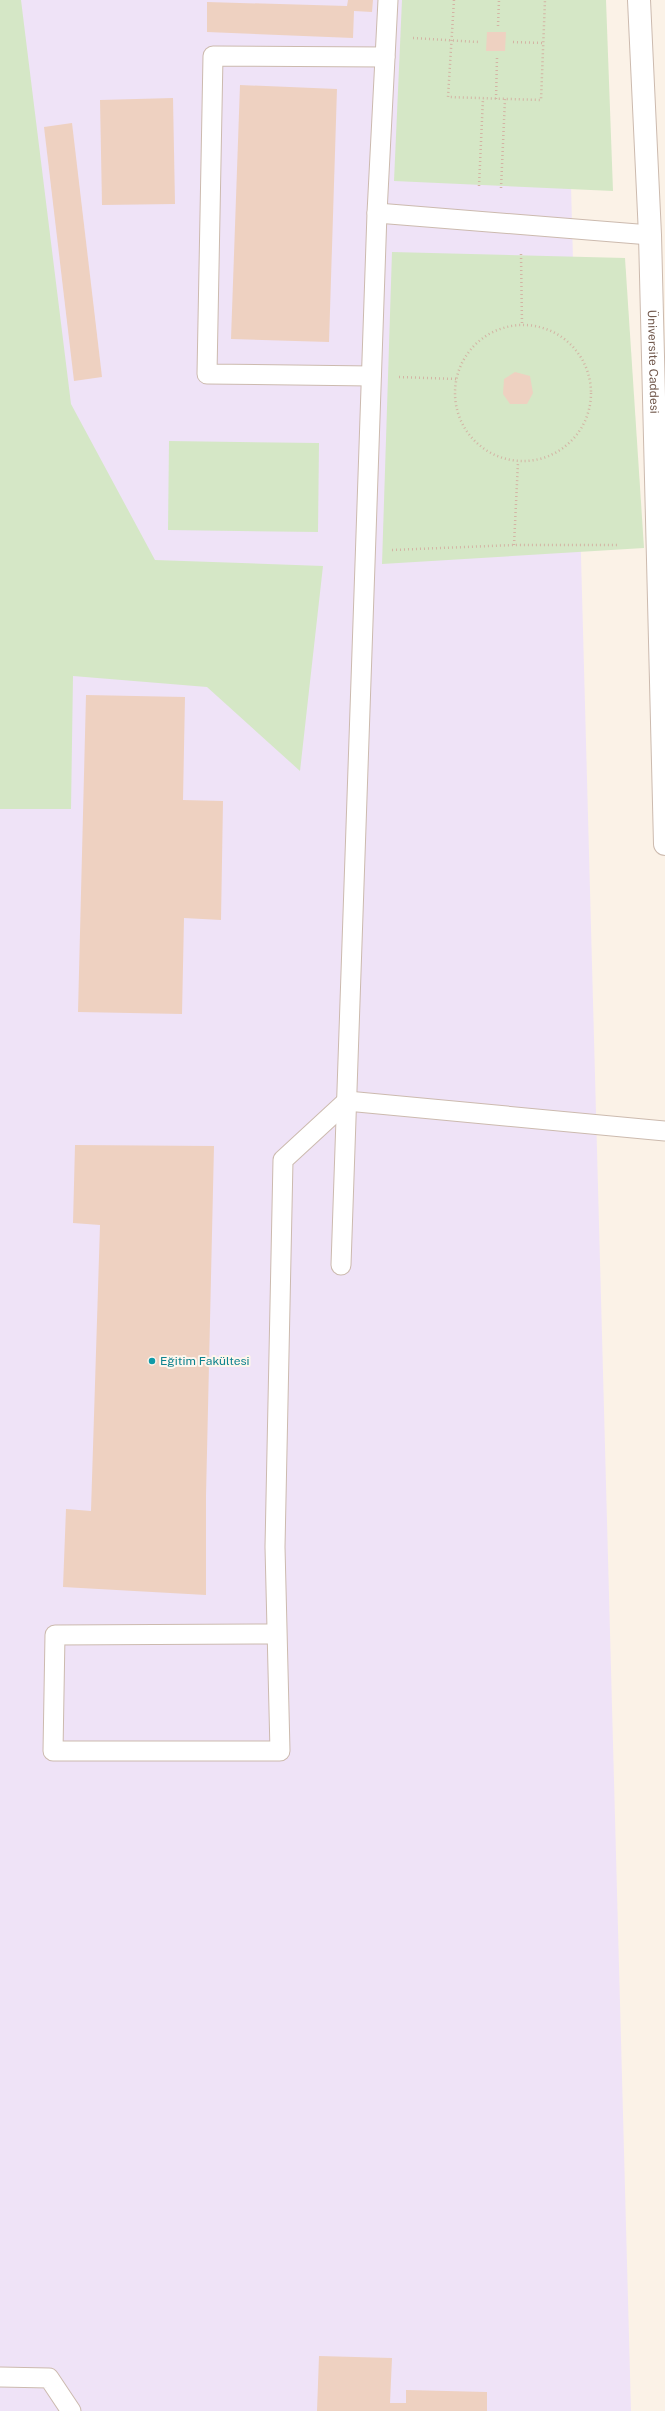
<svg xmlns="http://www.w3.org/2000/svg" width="665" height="2411" font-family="'Public Sans',sans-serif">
	<rect width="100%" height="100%" fill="#fbf2e7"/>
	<polygon fill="#efe3f7" points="0,0 566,0 631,2411 0,2411"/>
	<g fill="#d5e7c6">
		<polygon points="0,0 21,0 71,404 155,560 323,566 300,771 207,687 73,676 71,809 0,809"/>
		<polygon points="402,0 606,0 613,191 394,181"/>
		<polygon points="392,252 625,258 644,548 382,564"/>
		<polygon points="169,441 319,443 318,532 168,530"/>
	</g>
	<g fill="#eed1c1">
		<polygon points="348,0 373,0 372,12 354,11 353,38 207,32 207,2 347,6"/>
		<polygon points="487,32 506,32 505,51 486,51"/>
		<polygon points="240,85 337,89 329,342 231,339"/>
		<polygon points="173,98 175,204 102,205 100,100"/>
		<polygon points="72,123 102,377 74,381 44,127"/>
		<polygon points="515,372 530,376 533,393 527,404 510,404 503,394 504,379"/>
		<polygon points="86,695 185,697 183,800 223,801 221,920 184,918 182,1014 78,1012"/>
		<polygon points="75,1145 214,1146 206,1496 206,1595 63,1587 66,1509 91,1511 100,1225 73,1223"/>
		<polygon points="319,2356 392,2358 390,2403 406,2403 406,2390 487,2392 487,2411 317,2411"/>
	</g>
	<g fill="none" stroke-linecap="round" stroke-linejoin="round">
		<g stroke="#ccbaae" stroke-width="21">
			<g id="service">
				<polyline points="377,213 650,235"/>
				<polyline points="371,376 207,374 213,56 385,57"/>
				<polyline points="341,1265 377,213 388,0"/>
				<polyline points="277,1634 55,1635 53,1751 280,1751 275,1547 283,1160 347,1101 665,1131"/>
				<polyline points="0,2377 49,2378 71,2411"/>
			</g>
		</g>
		<g stroke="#ccbaae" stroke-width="24">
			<g id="tertiary">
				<path id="s1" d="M639,0L650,235L665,844"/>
			</g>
		</g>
		<g stroke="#d3b4a4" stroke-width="2.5" stroke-dasharray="1 3" stroke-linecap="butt">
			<polyline points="454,0 448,97 541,100 545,0"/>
			<polyline points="498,26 499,0"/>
			<polyline points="413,38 479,42"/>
			<polyline points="513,42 543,43"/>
			<polyline points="496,99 497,58"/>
			<polyline points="479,186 483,98"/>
			<polyline points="501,188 505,99"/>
			<polyline points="521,254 522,325"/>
			<circle cx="523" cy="393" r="68"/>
			<polyline points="399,377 456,379"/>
			<polyline points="514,545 518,462"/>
			<polyline points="392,550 514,545 617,545"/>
		</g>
		<use href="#service" stroke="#fff" stroke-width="19"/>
		<use href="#tertiary" stroke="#fff" stroke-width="22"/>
	</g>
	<circle fill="#0f9aa8" stroke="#fef6ed" stroke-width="1.5" cx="152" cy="1361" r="4"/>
	<g text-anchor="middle" stroke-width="4" stroke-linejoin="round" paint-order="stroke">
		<g font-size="12" fill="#72594d" stroke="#fef6ed">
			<text dy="4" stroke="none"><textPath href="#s1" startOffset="362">Üniversite Caddesi</textPath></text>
		</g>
		<g font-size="12" fill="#0d838f" stroke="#fef6ed" text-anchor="start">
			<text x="160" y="1365">Eğitim Fakültesi</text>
		</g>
	</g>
</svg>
